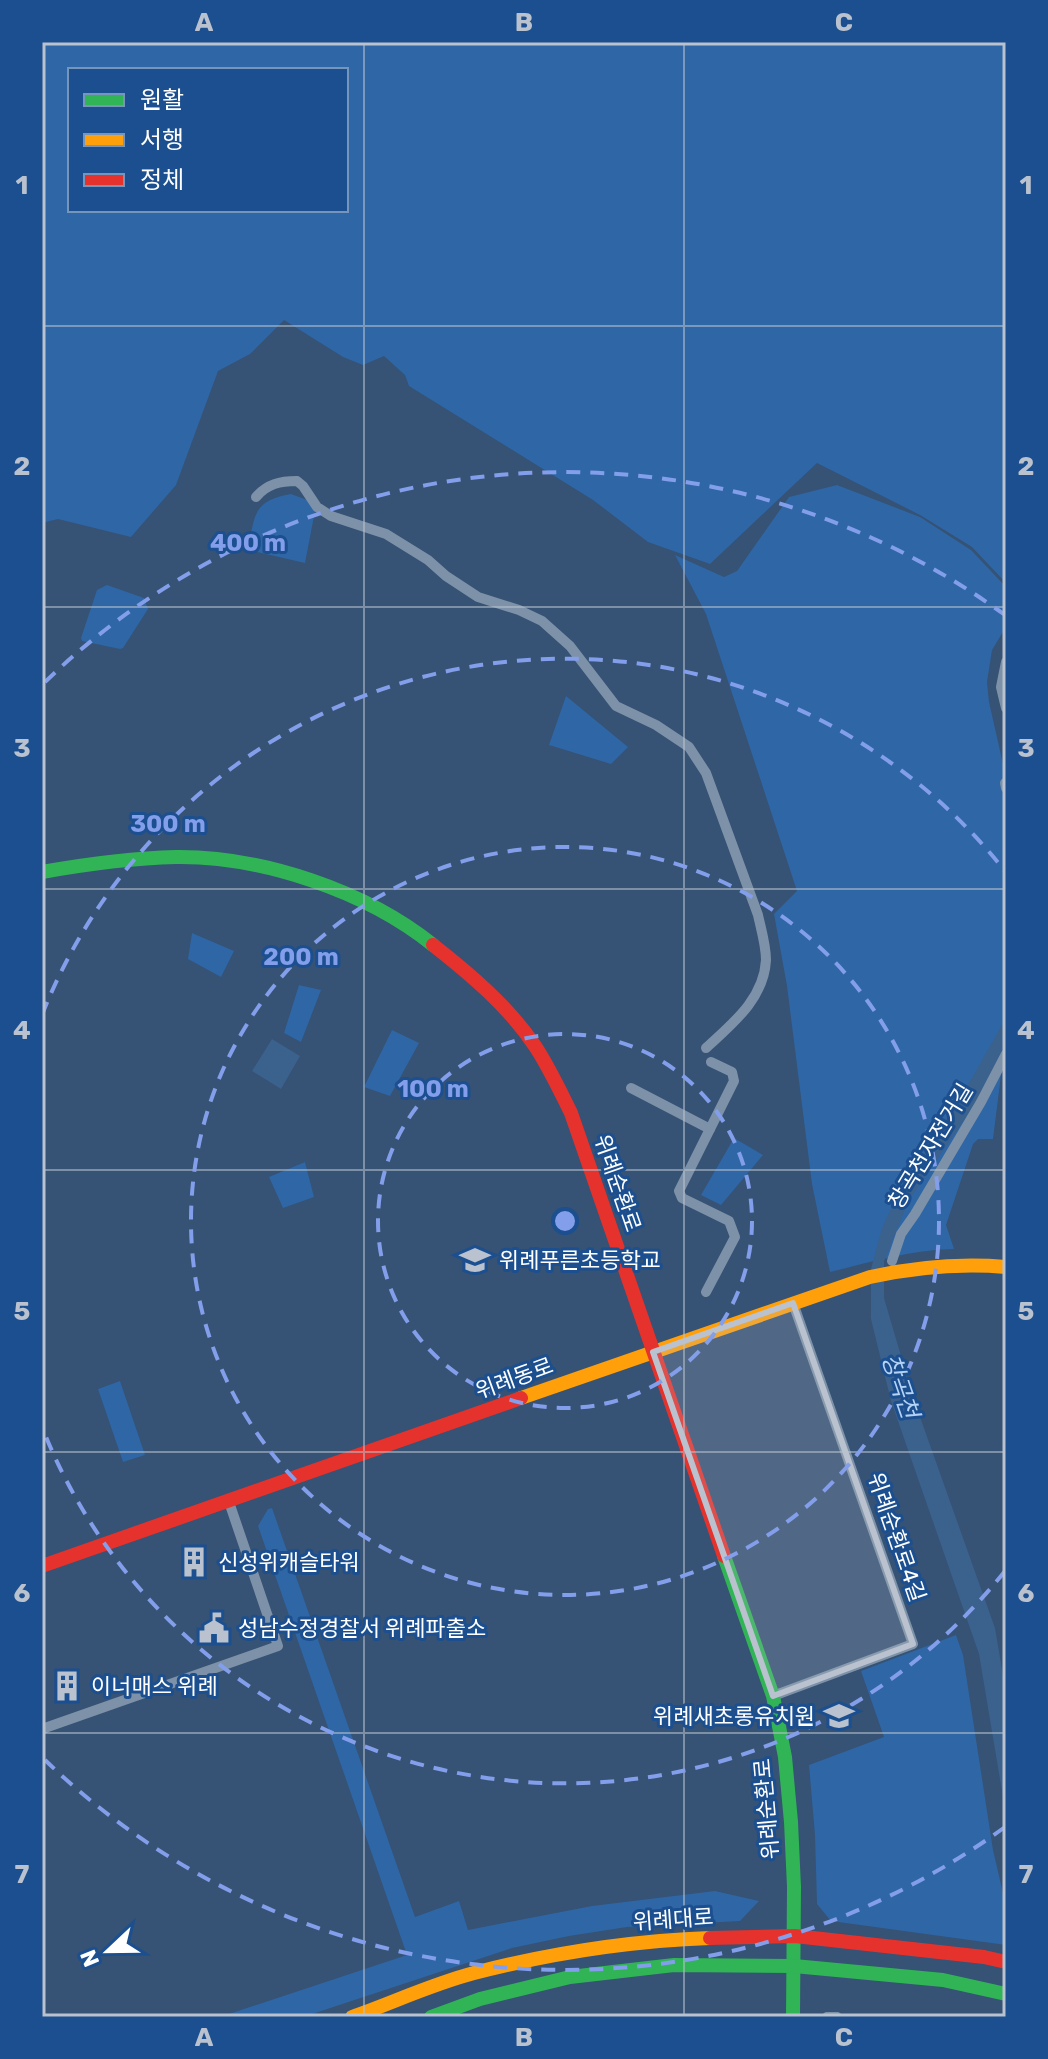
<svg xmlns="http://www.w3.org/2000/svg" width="1048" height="2059" font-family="Rubik,'Noto Sans KR',sans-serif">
	<rect width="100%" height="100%" fill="#365274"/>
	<g fill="#2f66a5" fill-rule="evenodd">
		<path d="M42,42H1006V583L972,547L920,515L817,463L710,564L648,542L593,500L409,386L405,375L384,356L363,365L343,357L284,320L250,354L218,371L176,485L131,537L58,519L42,523ZM346,70V210H70V70Z"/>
		<path d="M837,485L920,517L971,550L1006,587V627L992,650L987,682L989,702L1006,777V1060L1002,1067L993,1139H978L973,1144L946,1225L954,1249C911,1250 871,1262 830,1272L812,1184L787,986L774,914L797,891L706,614L675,555L724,577L737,571L789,497Z"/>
		<path d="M291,494L307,500L315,511L305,563L249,550L248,546C256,513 253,501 291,494Z"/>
		<polygon points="107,585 144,598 148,609 123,648 120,649 82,641 81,638 97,590"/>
		<polygon points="566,696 628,747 611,764 549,745"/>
		<polygon points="192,933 234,951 221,977 188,959"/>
		<polygon points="299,985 321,990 301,1042 284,1033"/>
		<polygon points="392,1030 419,1043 390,1096 364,1087"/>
		<polygon points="734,1138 763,1155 721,1205 701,1195"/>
		<polygon points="305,1162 314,1197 283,1208 269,1177"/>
		<polygon points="120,1381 145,1455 123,1462 98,1389"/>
		<polygon points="272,1508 415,1917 459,1901 468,1930 592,1906 715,1891 759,1901 740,1921 627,1927 569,1936 512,1948 303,2017 220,2017 407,1955 258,1526 268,1509"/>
		<polygon points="956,1635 963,1655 993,1850 1006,1906 1006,1945 831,1921 817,1904 815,1835 809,1765 884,1737 861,1671"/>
	</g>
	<g fill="#3b618d">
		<polygon points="1006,1018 1006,1044 977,1101 909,1200 884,1261 884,1298 914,1400 995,1628 1006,1693 1006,1815 979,1654 891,1401 871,1319 871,1269 882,1228 899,1192 972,1078"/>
		<polygon points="272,1039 300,1056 281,1089 252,1071"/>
	</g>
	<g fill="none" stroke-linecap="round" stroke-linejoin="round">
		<g stroke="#7d92a8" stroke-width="10">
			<path d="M256,497C267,484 280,481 297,481L303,486L317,507L331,516L386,534L428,560L446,576L478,597L519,610L542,621L570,646L616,706L656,725L689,747L706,773L758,915C761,929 766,945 766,960C764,999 732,1024 706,1048"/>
			<polyline points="1006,662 1001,687 1006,708"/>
			<polyline points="1005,783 1006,788"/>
			<polyline points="631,1088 710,1129"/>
			<polyline points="892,1261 901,1234 915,1214 981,1102 1006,1054"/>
			<polyline points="706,1292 735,1237 729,1221 682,1198 679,1191 734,1081 732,1072 711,1062"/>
			<polyline points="773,1696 913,1644 793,1303"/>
			<polyline points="42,1729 278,1646 229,1502"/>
			<polyline points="827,2017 837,2017"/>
		</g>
		<g stroke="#30b455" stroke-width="14">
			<path d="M42,872C87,864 130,858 176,857C262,856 366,891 433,945"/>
			<polyline points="724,1556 773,1696 785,1757 791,1822 794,1887 793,2017"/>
			<polyline points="431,2017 480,1999 570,1977 674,1965 794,1966 943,1980 1006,1994"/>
		</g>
		<g stroke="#ff9f0a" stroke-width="14">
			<path d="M521,1398L870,1277C916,1267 959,1263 1006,1267"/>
			<path d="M352,2017C392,2003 432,1984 474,1973C551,1953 630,1941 710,1938"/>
		</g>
		<g stroke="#e5322d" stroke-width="14">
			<path d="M433,945C470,974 509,1007 535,1046C549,1067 560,1091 571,1113L724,1556"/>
			<polyline points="42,1566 521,1398"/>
			<polyline points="710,1938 795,1936 984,1957 1006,1962"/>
		</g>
	</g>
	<path fill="#b9c2ce" fill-opacity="0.2" stroke="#b9c2ce" stroke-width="6" stroke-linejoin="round" d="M793,1303L913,1644L773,1696L653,1352Z"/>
	<path fill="none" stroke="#b9c2ce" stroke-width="2" stroke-opacity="0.55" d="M364,42V2017M684,42V2017M42,326H1006M42,607H1006M42,889H1006M42,1170H1006M42,1452H1006M42,1733H1006"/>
	<g fill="none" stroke="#839eea" stroke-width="4" stroke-dasharray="14 10">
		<circle cx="565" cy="1221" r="187"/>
		<circle cx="565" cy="1221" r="374"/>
		<path d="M1005 1571A562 562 0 0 1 42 1427M42 1015A562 562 0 0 1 1005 871"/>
		<path d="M1005 1827A749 749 0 0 1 45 1760M45 682A749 749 0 0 1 1005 615"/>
	</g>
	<defs>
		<g id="school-bare" transform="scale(2.4)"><path d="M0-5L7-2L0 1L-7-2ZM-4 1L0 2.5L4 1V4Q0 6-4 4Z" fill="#b9c2ce" stroke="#1b4f8f" stroke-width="2.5" paint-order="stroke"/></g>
		<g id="building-bare" transform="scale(2.4)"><path d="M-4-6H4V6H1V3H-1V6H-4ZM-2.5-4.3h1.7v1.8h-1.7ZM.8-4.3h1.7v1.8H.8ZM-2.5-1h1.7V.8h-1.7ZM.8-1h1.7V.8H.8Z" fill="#b9c2ce" stroke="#1b4f8f" stroke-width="2.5" paint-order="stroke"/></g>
		<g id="civic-bare" transform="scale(2.4)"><path d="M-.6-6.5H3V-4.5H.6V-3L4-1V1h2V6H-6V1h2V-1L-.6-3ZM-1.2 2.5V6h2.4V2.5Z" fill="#b9c2ce" stroke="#1b4f8f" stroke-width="2.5" paint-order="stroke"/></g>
	</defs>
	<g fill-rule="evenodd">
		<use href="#school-bare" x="475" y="1260"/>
		<use href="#building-bare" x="194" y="1562"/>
		<use href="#civic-bare" x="214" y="1628"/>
		<use href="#building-bare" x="67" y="1686"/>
		<use href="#school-bare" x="839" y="1716"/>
	</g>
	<g text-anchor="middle" stroke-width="6" stroke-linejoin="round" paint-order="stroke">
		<g font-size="22" fill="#fff" stroke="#1b4f8f">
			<text transform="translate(930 1146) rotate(-59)" y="8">창곡천자전거길</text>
			<text transform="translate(618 1183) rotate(71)" y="8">위례순환로</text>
			<text transform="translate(514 1378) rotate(-20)" y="8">위례동로</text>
			<text transform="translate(897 1537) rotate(71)" y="8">위례순환로4길</text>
			<text transform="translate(766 1809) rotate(-95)" y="8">위례순환로</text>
			<text transform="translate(673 1919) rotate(-4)" y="8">위례대로</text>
		</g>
		<g font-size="22" fill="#fff" stroke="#1b4f8f" text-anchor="start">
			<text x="499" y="1268">위례푸른초등학교</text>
			<text x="218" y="1570">신성위캐슬타워</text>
			<text x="238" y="1636">성남수정경찰서 위례파출소</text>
			<text x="91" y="1694">이너매스 위례</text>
			<text x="815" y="1724" text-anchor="end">위례새초롱유치원</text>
		</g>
		<g font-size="24" font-style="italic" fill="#b5d3f5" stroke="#1b4f8f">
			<text transform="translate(900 1386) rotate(71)" y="8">창곡천</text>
		</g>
	</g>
	<circle cx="565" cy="1221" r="12" fill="#839eea" stroke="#1b4f8f" stroke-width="4"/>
	<g font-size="24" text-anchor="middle" font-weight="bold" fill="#839eea" stroke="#1b4f8f" stroke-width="6" stroke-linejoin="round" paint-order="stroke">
		<text x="248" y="551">400 m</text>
		<text x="168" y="832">300 m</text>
		<text x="301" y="965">200 m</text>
		<text x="433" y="1097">100 m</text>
	</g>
	<rect width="1048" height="2059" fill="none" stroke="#1b4f8f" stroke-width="88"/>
	<rect x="68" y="68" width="280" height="144" fill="#1b4f8f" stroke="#7695bc" stroke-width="2"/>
	<rect x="84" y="94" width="40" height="12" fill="#30b455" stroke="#7695bc" stroke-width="2"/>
	<text x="140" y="108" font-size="24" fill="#ffffff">원활</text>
	<rect x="84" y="134" width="40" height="12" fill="#ff9f0a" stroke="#7695bc" stroke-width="2"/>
	<text x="140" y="148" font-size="24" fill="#ffffff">서행</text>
	<rect x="84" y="174" width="40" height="12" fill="#e5322d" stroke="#7695bc" stroke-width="2"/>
	<text x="140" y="188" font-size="24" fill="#ffffff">정체</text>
	<g transform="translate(108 1951) rotate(248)" stroke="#1b4f8f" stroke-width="6" paint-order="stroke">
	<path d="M0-6L14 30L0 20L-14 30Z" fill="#ffffff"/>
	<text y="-12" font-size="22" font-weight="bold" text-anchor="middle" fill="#ffffff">N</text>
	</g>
	<rect x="44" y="44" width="960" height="1971" fill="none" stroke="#b9c2ce" stroke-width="3"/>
	<g font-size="26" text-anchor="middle" font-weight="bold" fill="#b9c2ce">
		<text x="204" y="31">A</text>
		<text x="524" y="31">B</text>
		<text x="844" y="31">C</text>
		<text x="22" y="194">1</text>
		<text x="1026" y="194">1</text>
		<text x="22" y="475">2</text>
		<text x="1026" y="475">2</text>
		<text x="22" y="757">3</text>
		<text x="1026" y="757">3</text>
		<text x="22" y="1039">4</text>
		<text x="1026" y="1039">4</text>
		<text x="22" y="1320">5</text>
		<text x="1026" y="1320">5</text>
		<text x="22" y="1602">6</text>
		<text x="1026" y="1602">6</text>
		<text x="22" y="1883">7</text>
		<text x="1026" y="1883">7</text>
		<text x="204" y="2046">A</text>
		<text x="524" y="2046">B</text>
		<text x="844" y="2046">C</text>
	</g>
</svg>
